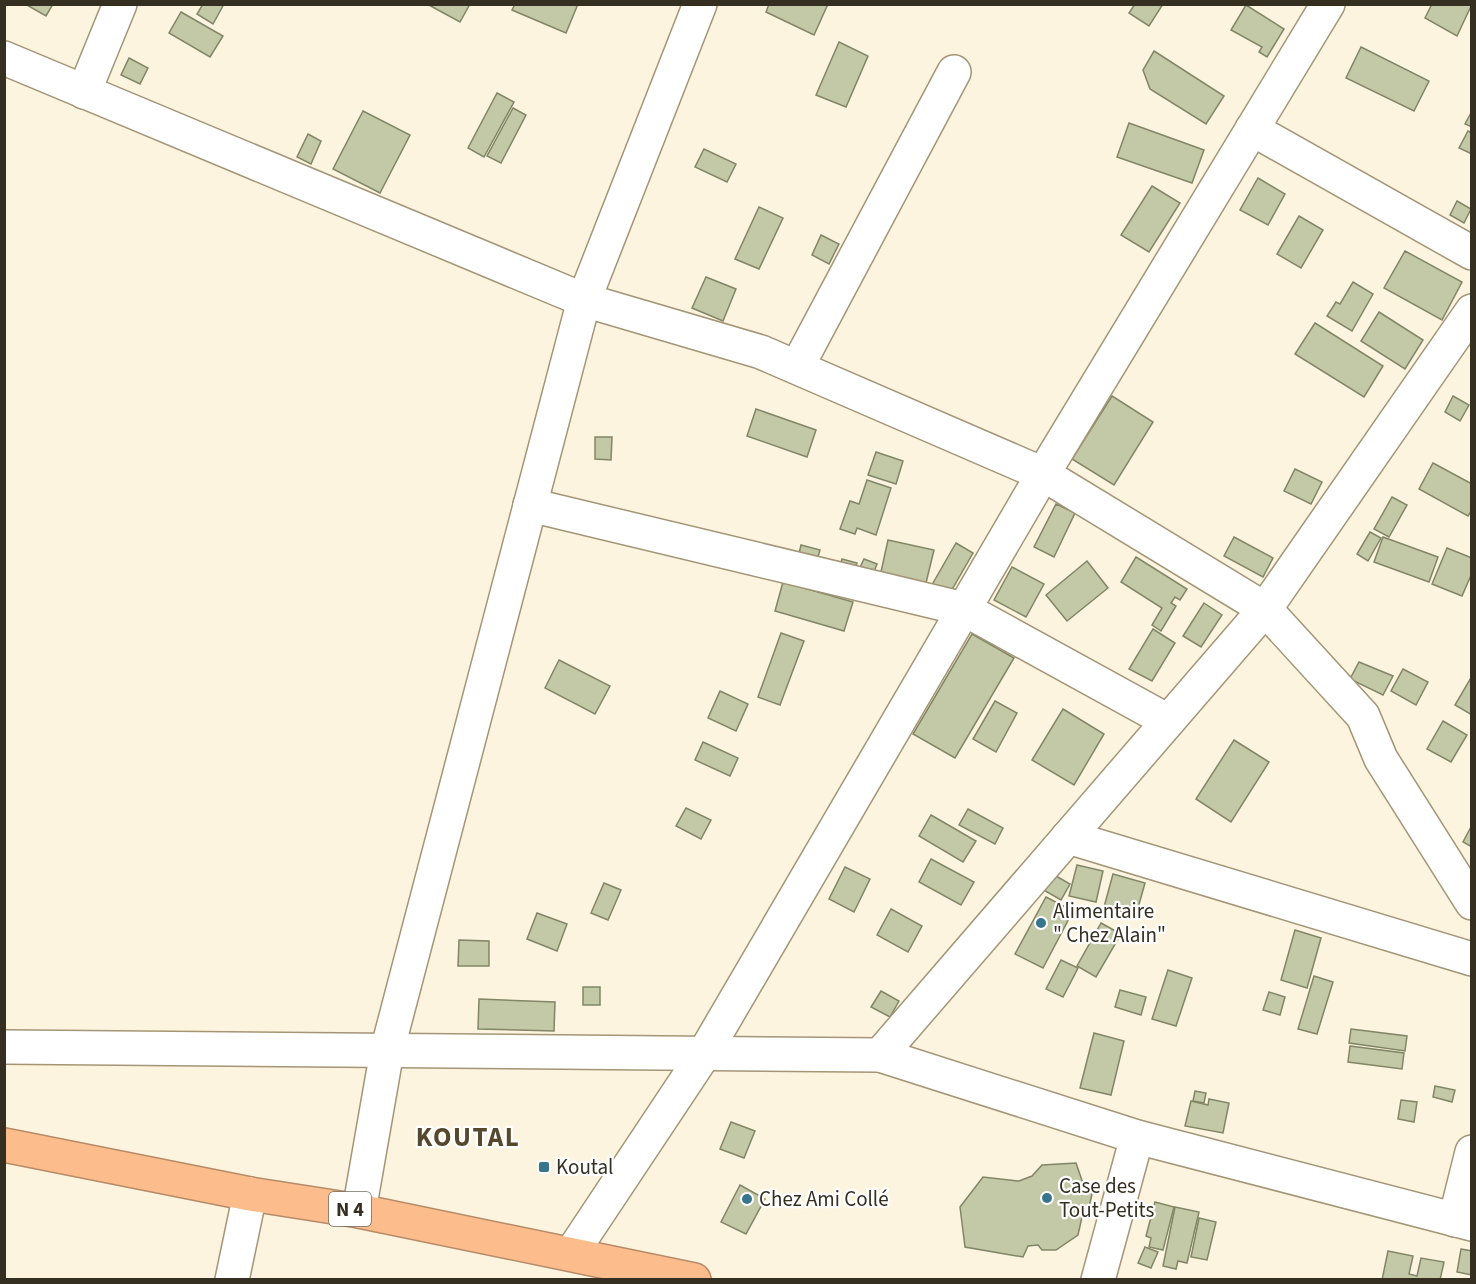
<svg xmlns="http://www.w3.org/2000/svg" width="1476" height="1284" font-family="'Source Sans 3',sans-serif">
	<rect width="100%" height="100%" fill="#fdf4e0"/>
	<g fill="#c3c8a7" stroke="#818666" stroke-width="1.5">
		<polygon points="25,4 53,4 46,16"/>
		<polygon points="203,4 224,4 213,24 197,14"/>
		<polygon points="427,4 470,4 460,22"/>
		<polygon points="515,4 578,4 566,33 512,10"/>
		<polygon points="769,4 828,4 814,35 766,12"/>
		<polygon points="1135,4 1163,4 1149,26 1129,13"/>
		<polygon points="1432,4 1472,4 1457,36 1425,18"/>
		<polygon points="1246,5 1284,29 1267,57 1259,52 1262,47 1231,30"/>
		<polygon points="181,12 223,36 210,57 169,33"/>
		<polygon points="839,42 868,56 846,107 816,95"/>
		<polygon points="1361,47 1429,81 1414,111 1346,78"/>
		<polygon points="1154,51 1224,96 1206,124 1150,89 1143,70"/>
		<polygon points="129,58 148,68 140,84 121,75"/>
		<polygon points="497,93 514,102 484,157 468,148"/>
		<polygon points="513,108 526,115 501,163 487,156"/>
		<polygon points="363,111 410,135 380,193 333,169"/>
		<polygon points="1472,111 1472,127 1465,124"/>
		<polygon points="1129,123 1204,150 1192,183 1117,157"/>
		<polygon points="1468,131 1472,133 1472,154 1459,148"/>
		<polygon points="308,134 321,141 311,164 297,157"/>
		<polygon points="704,149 736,164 727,182 695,167"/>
		<polygon points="1258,178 1285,194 1268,225 1240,210"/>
		<polygon points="1152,186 1180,203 1149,252 1121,235"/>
		<polygon points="1457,201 1471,209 1464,223 1450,215"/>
		<polygon points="759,207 783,218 759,269 735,259"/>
		<polygon points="1299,216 1323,230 1301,268 1277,254"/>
		<polygon points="821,235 839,244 829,264 812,255"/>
		<polygon points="1405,251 1462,282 1442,320 1384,288"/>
		<polygon points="706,277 736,289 723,321 692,308"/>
		<polygon points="1353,282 1373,294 1352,331 1327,316 1336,302 1340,304"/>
		<polygon points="1379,312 1423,340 1405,369 1361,341"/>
		<polygon points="1315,323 1383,366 1364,397 1295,354"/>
		<polygon points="1112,396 1153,422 1114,485 1072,459"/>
		<polygon points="1453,396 1469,405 1460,421 1445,412"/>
		<polygon points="756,409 816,430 807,457 747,436"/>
		<polygon points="595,437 612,437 611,460 595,459"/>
		<polygon points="876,452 903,461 896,484 868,475"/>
		<polygon points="1433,463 1472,484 1472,510 1468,516 1419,489"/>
		<polygon points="1295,469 1322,482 1311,504 1284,491"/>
		<polygon points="867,480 891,488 876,535 857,528 855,534 840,529 850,501 859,504"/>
		<polygon points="1392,497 1407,505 1389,537 1374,529"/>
		<polygon points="1056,504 1075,513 1054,557 1034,547"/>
		<polygon points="1370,532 1381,538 1368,561 1357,554"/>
		<polygon points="1234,537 1273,558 1263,577 1224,556"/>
		<polygon points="1383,537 1438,557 1429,582 1374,562"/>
		<polygon points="888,540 934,550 924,591 879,581"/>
		<polygon points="956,543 973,553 946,600 929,590"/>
		<polygon points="801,545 820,550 816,563 798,558"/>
		<polygon points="1447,548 1472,558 1472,573 1462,596 1432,584"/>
		<polygon points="1136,557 1187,589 1180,600 1175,597 1171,603 1176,606 1161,631 1152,625 1162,608 1121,582"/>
		<polygon points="842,559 857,563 854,573 839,569"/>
		<polygon points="864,559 877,564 870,582 856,576"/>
		<polygon points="1087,561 1108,588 1067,621 1046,595"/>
		<polygon points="1012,567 1044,584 1026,617 994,600"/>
		<polygon points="783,582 853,602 844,631 775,611"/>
		<polygon points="1204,603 1222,615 1201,647 1183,636"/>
		<polygon points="1153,629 1175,643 1152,681 1129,669"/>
		<polygon points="781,633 804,641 780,705 758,697"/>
		<polygon points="972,634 1014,658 955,758 913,734"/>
		<polygon points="559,660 610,686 595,714 545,688"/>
		<polygon points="1359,662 1393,676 1383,695 1350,679"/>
		<polygon points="1403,669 1428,682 1416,705 1391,691"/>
		<polygon points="1472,676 1472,715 1455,705"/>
		<polygon points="720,691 748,704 736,731 708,718"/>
		<polygon points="995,701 1017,713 996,752 973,739"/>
		<polygon points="1063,709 1104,734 1074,785 1032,760"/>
		<polygon points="1443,721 1467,735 1451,762 1427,749"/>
		<polygon points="1234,740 1269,762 1231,822 1196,799"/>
		<polygon points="703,742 738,758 730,776 695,760"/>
		<polygon points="686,808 711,820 701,839 676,826"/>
		<polygon points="968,809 1003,828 995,844 959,825"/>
		<polygon points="931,815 976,841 963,862 919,836"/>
		<polygon points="1472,825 1472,847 1463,842"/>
		<polygon points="931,859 974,882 961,905 919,882"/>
		<polygon points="1077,865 1103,871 1096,902 1069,896"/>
		<polygon points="845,867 870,879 854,912 829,899"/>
		<polygon points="1049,872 1070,884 1061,900 1040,888"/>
		<polygon points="1113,874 1145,883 1136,915 1104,907"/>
		<polygon points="604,883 621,890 608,920 591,913"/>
		<polygon points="1046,897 1073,911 1043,968 1015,954"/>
		<polygon points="891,909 922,926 908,952 877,935"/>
		<polygon points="537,913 567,924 557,951 527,939"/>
		<polygon points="1101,923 1121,934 1096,977 1077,966"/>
		<polygon points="1295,930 1321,938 1307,988 1281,980"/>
		<polygon points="459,940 489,941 489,966 458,966"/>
		<polygon points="1061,960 1078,968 1063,997 1046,989"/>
		<polygon points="1168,970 1192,978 1176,1026 1152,1019"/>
		<polygon points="1314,976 1333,982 1317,1034 1298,1029"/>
		<rect x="583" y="987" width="17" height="18"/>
		<polygon points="1120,990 1146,997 1141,1015 1115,1007"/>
		<polygon points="881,991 899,1001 890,1017 871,1007"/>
		<polygon points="1269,992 1285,997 1280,1015 1263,1010"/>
		<polygon points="479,999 555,1002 554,1031 478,1029"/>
		<polygon points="1351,1029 1407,1036 1405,1051 1349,1043"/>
		<polygon points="1094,1033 1124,1041 1111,1095 1080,1088"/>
		<polygon points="1350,1046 1404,1053 1402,1069 1348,1062"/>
		<polygon points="1435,1086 1455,1090 1452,1102 1433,1097"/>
		<polygon points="1195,1091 1206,1093 1204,1103 1193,1101"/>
		<polygon points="1209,1099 1229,1103 1223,1133 1185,1126 1191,1101 1208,1105"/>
		<polygon points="1401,1100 1417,1102 1414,1122 1398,1119"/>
		<polygon points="731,1122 755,1131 744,1158 720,1149"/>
		<polygon points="1076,1163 1085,1189 1092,1194 1087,1216 1082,1217 1078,1235 1056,1250 1042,1250 1038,1245 1028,1246 1023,1257 965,1247 960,1207 983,1177 1019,1181 1032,1176 1042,1165"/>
		<polygon points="740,1185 765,1199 746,1234 721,1222"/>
		<polygon points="1155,1202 1174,1207 1163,1250 1149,1247 1151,1238 1146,1236"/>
		<polygon points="1175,1207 1199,1212 1187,1263 1178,1261 1176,1269 1163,1266"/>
		<polygon points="1199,1218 1216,1222 1207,1260 1191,1257"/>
		<polygon points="1145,1247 1158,1252 1151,1268 1138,1263"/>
		<polygon points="1461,1249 1472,1251 1472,1275 1457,1272"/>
		<polygon points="1388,1251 1413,1256 1409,1274 1417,1276 1421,1258 1444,1262 1440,1280 1382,1280"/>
	</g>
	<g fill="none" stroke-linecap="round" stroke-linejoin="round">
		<g stroke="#a39576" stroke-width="36">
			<g id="minor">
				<polyline points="4,58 584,300 761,352 1043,474 1265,609 1363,716 1381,759 1472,903"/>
				<polyline points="84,92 120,4"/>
				<polyline points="1252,129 1472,253"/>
				<polyline points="797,367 954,72"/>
				<polyline points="530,505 964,609 1168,721"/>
				<polyline points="1068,837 1472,959"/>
				<polyline points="4,1047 880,1055 1137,1137 1472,1224"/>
				<polyline points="880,1055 1265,609 1472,311"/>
				<polyline points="359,1211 387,1051 584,300 700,4"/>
				<polyline points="1455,1220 1472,1152"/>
				<polyline points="571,1254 704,1054 1043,474 1328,4"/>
				<polyline points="232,1280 250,1194"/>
				<polyline points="1098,1280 1137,1137"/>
			</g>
		</g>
		<g stroke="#b68b67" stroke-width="36">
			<polyline id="highway" points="4,1145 250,1194 359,1211 694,1280"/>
		</g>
		<use href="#minor" stroke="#fff" stroke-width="33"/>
		<use href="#highway" stroke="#fcbc8c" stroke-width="33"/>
	</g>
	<g fill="#38748b" stroke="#fff" stroke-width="2">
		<circle cx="1041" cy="923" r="6"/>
		<rect x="538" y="1161" width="12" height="12" rx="3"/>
		<circle cx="1047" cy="1198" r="6"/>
		<circle cx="747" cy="1199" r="6"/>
	</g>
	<g text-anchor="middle" stroke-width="4.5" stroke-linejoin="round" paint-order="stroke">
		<rect fill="#fff" stroke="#726d64" stroke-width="1.5" x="329" y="1192" width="42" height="34" rx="4.5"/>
		<g font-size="20" font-weight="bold" fill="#352f22">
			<text x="350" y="1216">N 4</text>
		</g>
		<g font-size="21" fill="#352f22" stroke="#fff" text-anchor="start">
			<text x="1053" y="918">Alimentaire<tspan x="1053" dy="24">" Chez Alain"</tspan></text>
			<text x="556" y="1174">Koutal</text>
			<text x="1059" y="1193">Case des<tspan x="1059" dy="24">Tout-Petits</tspan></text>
			<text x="759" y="1206">Chez Ami Collé</text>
		</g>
		<g font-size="27" font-weight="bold" letter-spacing="1.5" fill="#55482c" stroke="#fff">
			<text x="468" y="1146">KOUTAL</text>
		</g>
	</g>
	<rect width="1476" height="1284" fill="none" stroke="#352f22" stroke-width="12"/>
</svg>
